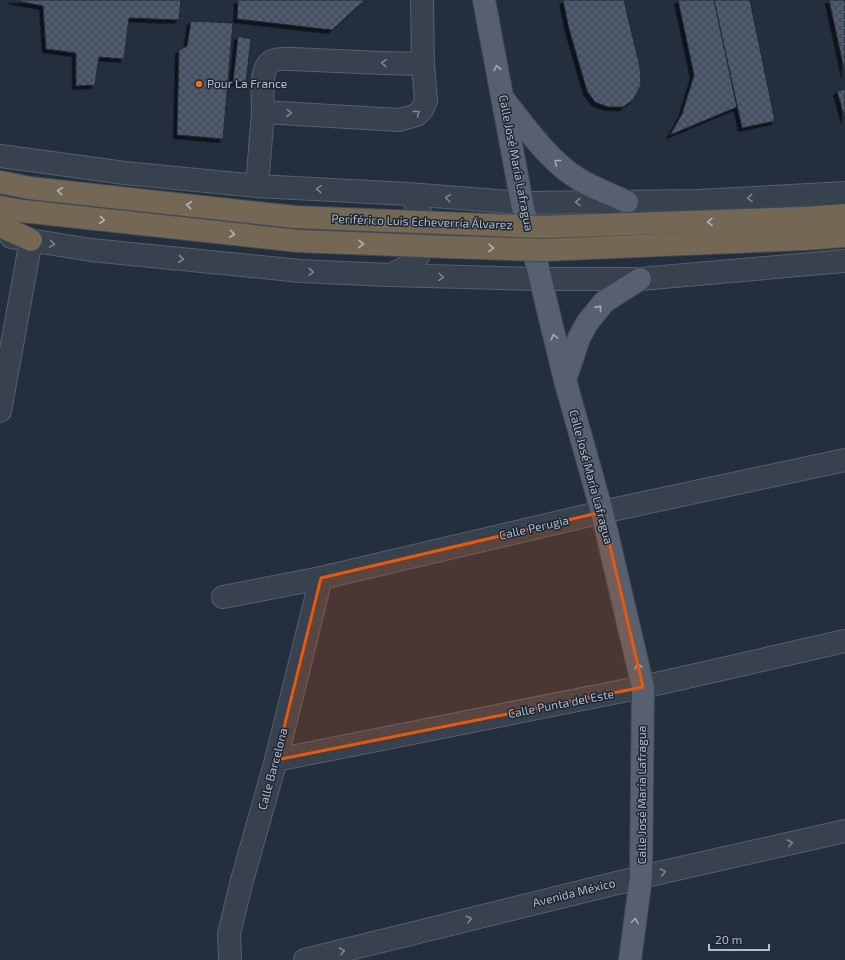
<svg xmlns="http://www.w3.org/2000/svg" width="845" height="960" font-family="'Exo 2',sans-serif">
	<defs>
		<pattern id="building-cross-hatch" width="8" height="8" patternUnits="userSpaceOnUse"><rect width="8" height="8" fill="#455162"/><path d="M0 0l8 8M0 8l8-8" fill="none" stroke="#5d6877"/></pattern>
		<filter id="shadow"><feDropShadow dx="-3.5" dy="3.5" stdDeviation="0" flood-color="#0009"/></filter>
	</defs>
	<rect width="100%" height="100%" fill="#242f3e"/>
	<g fill="url(#building-cross-hatch)" stroke="#1f2835" filter="url(#shadow)">
		<polygon points="12,0 181,0 179,20 129,18 124,59 99,57 95,85 76,86 76,53 46,49 43,6"/>
		<polygon points="238,0 365,0 332,30 237,19"/>
		<polygon points="563,0 624,0 640,67 641,85 633,100 623,107 608,107 595,102 587,91 569,29"/>
		<polygon points="678,0 714,0 737,107 670,135 682,114 694,75"/>
		<polygon points="714,0 750,0 775,121 742,128"/>
		<polygon points="829,0 845,0 845,74"/>
		<polygon points="191,21 233,23 223,139 177,135 179,50 187,46"/>
		<polygon points="238,36 251,39 246,82 233,82"/>
		<polygon points="845,89 845,120 837,91"/>
	</g>
	<g fill="none" stroke-linecap="round" stroke-linejoin="round">
		<g stroke="#565f6c" stroke-width="24">
			<g id="minor">
				<path d="M422,0L423,64L426,100L423,108L417,115L399,120L263,112C263,99 259,68 272,61C278,58 285,59 291,59L382,63L423,64"/>
				<polyline points="0,156 125,173 257,186 408,194 522,203 698,201 845,193"/>
				<polyline points="257,186 263,112"/>
				<polyline points="11,237 91,250 301,271 389,275 540,279 640,279 845,261"/>
				<path d="M390,275C399,271 407,268 414,261C427,248 427,220 416,206"/>
				<polyline points="0,411 31,240"/>
				<polyline points="223,597 321,578 602,512 845,460"/>
				<polyline points="276,760 643,687 845,641"/>
				<polyline points="230,960 229,934 241,884 276,760 321,578"/>
				<polyline points="305,960 641,877 845,831"/>
			</g>
		</g>
		<g stroke="#414a57" stroke-width="24">
			<g id="major">
				<polyline points="484,0 522,203 565,380 602,512 643,687 641,877 630,960"/>
				<path d="M504,100C525,126 548,160 577,178C592,188 611,194 627,202"/>
				<polyline points="565,380 579,338 587,323 604,302 640,279"/>
			</g>
		</g>
		<g stroke="#434c59" stroke-width="24">
			<g id="highway">
				<polyline points="0,182 30,188"/>
				<polyline points="0,207 22,211"/>
				<polyline points="805,218 845,215"/>
				<polyline points="0,226 31,240"/>
				<polyline points="804,239 845,236"/>
			</g>
		</g>
		<use href="#minor" stroke="#38414e" stroke-width="22"/>
		<use href="#major" stroke="#56606e" stroke-width="22"/>
		<use href="#highway" stroke="#746855" stroke-width="22"/>
		<g stroke="#434c59" stroke-width="24" stroke-linecap="butt">
			<g id="highway-bridge">
				<polyline points="30,188 295,217 542,227 805,218"/>
				<polyline points="22,211 298,241 450,247 543,250 804,239"/>
			</g>
		</g>
		<use href="#highway-bridge" stroke="#746855" stroke-width="22"/>
	</g>
	<defs><path id="oneway-chevron" d="M-2-3.5L2.5 0L-2 3.5" fill="none" stroke-width="1.6" stroke-linecap="round" stroke-linejoin="round"/></defs>
	<g stroke="#7c8592">
		<use href="#oneway-chevron" transform="translate(384 63) rotate(-179)"/>
		<use href="#oneway-chevron" transform="translate(289 113) rotate(3)"/>
		<use href="#oneway-chevron" transform="translate(417 113) rotate(-37)"/>
		<use href="#oneway-chevron" transform="translate(319 189) rotate(-177)"/>
		<use href="#oneway-chevron" transform="translate(448 198) rotate(-175)"/>
		<use href="#oneway-chevron" transform="translate(750 198) rotate(177)"/>
		<use href="#oneway-chevron" transform="translate(578 202) rotate(179)"/>
		<use href="#oneway-chevron" transform="translate(52 244) rotate(9)"/>
		<use href="#oneway-chevron" transform="translate(181 259) rotate(6)"/>
		<use href="#oneway-chevron" transform="translate(311 272) rotate(3)"/>
		<use href="#oneway-chevron" transform="translate(441 277) rotate(1)"/>
		<use href="#oneway-chevron" transform="translate(790 843) rotate(-13)"/>
		<use href="#oneway-chevron" transform="translate(663 872) rotate(-13)"/>
		<use href="#oneway-chevron" transform="translate(469 919) rotate(-14)"/>
		<use href="#oneway-chevron" transform="translate(342 951) rotate(-14)"/>
	</g>
	<g stroke="#a1aab7">
		<use href="#oneway-chevron" transform="translate(497 68) rotate(-101)"/>
		<use href="#oneway-chevron" transform="translate(557 162) rotate(-141)"/>
		<use href="#oneway-chevron" transform="translate(599 308) rotate(-51)"/>
		<use href="#oneway-chevron" transform="translate(554 337) rotate(-104)"/>
		<use href="#oneway-chevron" transform="translate(638 666) rotate(-103)"/>
		<use href="#oneway-chevron" transform="translate(635 921) rotate(-82)"/>
	</g>
	<g stroke="#aeb4bd">
		<use href="#oneway-chevron" transform="translate(60 191) rotate(-174)"/>
		<use href="#oneway-chevron" transform="translate(189 205) rotate(-174)"/>
		<use href="#oneway-chevron" transform="translate(102 220) rotate(6)"/>
		<use href="#oneway-chevron" transform="translate(710 222) rotate(178)"/>
		<use href="#oneway-chevron" transform="translate(232 234) rotate(6)"/>
		<use href="#oneway-chevron" transform="translate(361 244) rotate(2)"/>
		<use href="#oneway-chevron" transform="translate(491 248) rotate(1)"/>
	</g>
	<path fill="#e8590c" fill-opacity="0.2" stroke="#e8590c" stroke-width="3" stroke-linejoin="round" d="M602,512L643,687L276,760L321,578Z"/>
	<circle fill="#e8710a" stroke="#1d2633" stroke-width="1.5" cx="199" cy="84" r="4"/>
	<g text-anchor="middle" stroke-width="3" stroke-linejoin="round" paint-order="stroke">
		<g font-size="12" fill="#b4bcc9" stroke="#1d2633" text-anchor="start">
			<text x="207" y="88">Pour La France</text>
		</g>
		<g font-size="12" fill="#b4bcc9" stroke="#1d2633">
			<text transform="translate(516 163) rotate(79)" y="4">Calle José María Lafragua</text>
			<text transform="translate(422 222) rotate(2)" y="4">Periférico Luis Echeverría Álvarez</text>
			<text transform="translate(591 477) rotate(75)" y="4">Calle José María Lafragua</text>
			<text transform="translate(534 528) rotate(-13)" y="4">Calle Perugia</text>
			<text transform="translate(561 704) rotate(-11)" y="4">Calle Punta del Este</text>
			<text transform="translate(273 769) rotate(-75)" y="4">Calle Barcelona</text>
			<text transform="translate(642 795) rotate(-90)" y="4">Calle José María Lafragua</text>
			<text transform="translate(574 893) rotate(-14)" y="4">Avenida México</text>
		</g>
	</g>
	<path d="M709 944v6h60v-6" fill="none" stroke="#b4bcc9" stroke-width="2"/>
	<text x="715" y="944" font-size="12" fill="#b4bcc9" stroke="#1d2633" stroke-width="3" paint-order="stroke">20 m</text>
</svg>
